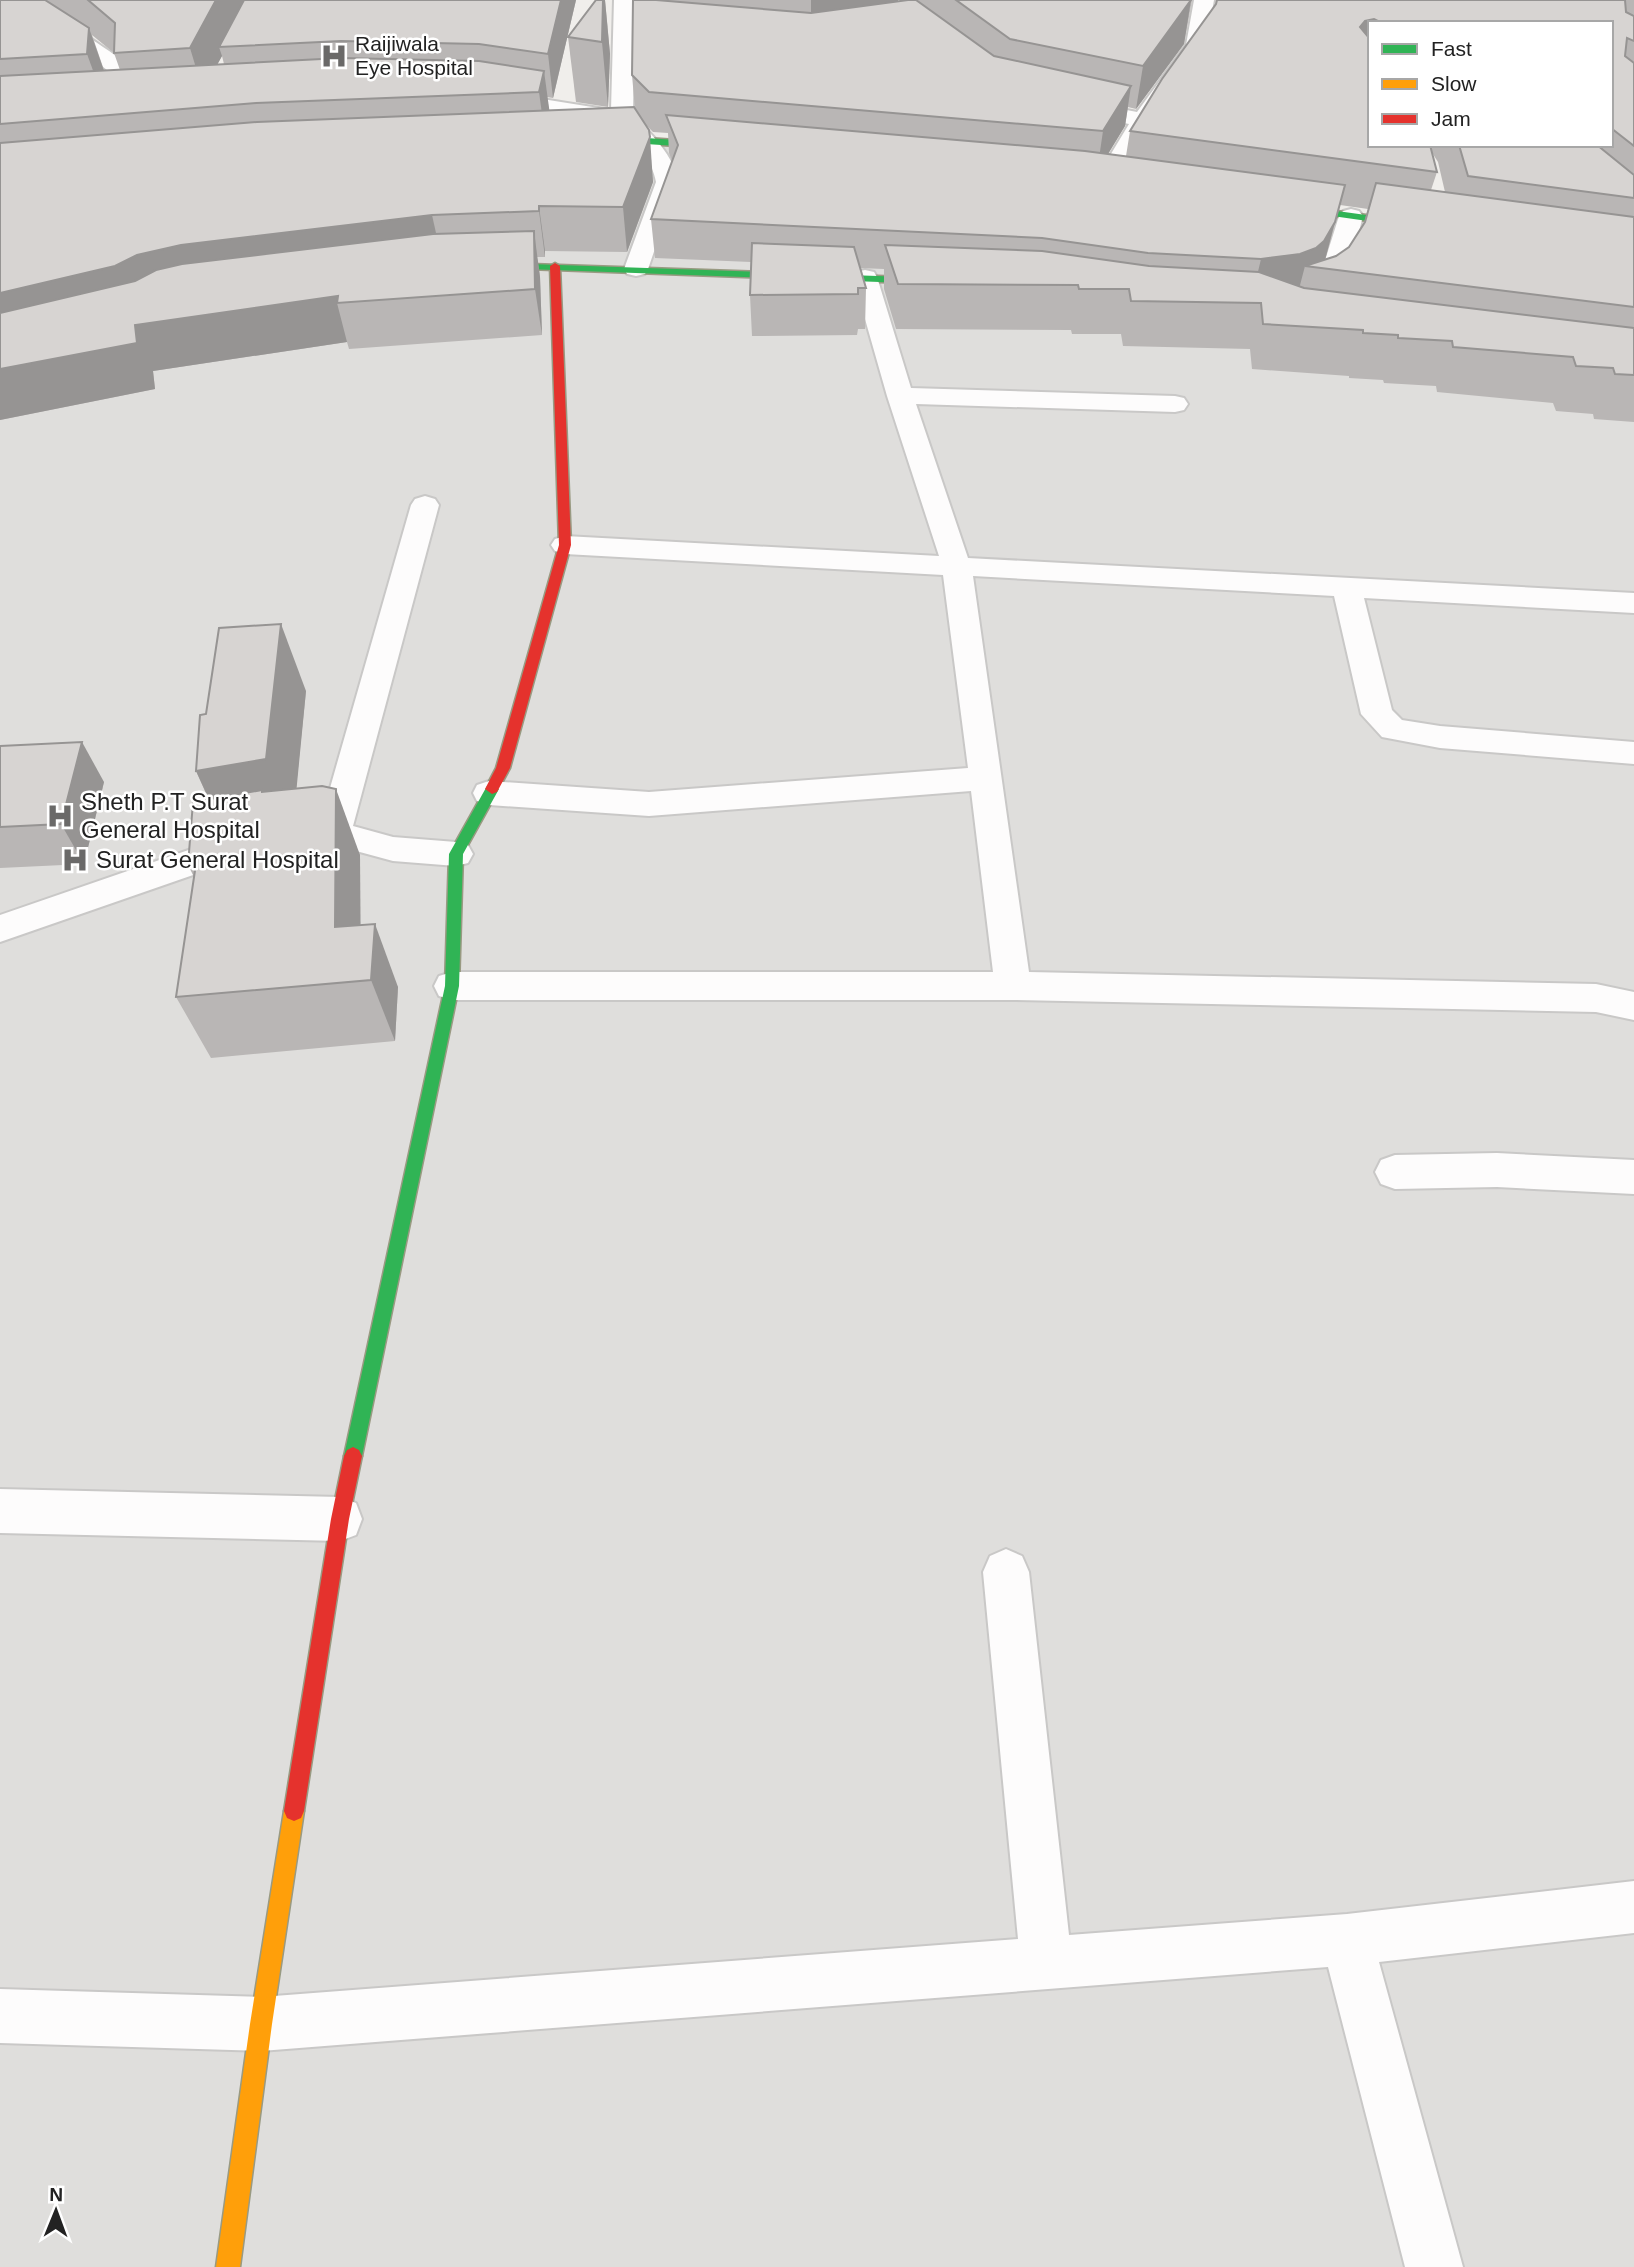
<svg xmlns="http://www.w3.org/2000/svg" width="1634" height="2267" font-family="Arial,sans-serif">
	<rect width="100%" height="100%" fill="#f0eeeb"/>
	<polygon fill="#dfdedc" points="640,143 1088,183 1634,259 1634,2267 0,2267 0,183"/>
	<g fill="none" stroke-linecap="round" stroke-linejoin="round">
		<g stroke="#c9c8c7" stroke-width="4">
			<g id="street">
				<path d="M614,0H634V22L685,25L692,27L695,31L692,35L685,37L634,34L633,116C651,133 675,157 678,182L648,269L645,274L636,276L627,274L624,269L656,182C653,162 633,135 616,125C604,117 518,108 498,104L490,103L487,98L490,93L498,92L611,110Z"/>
				<polygon points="1194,0 1214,0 1206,45 1152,121 1113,187 1097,187 1094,182 1129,124 1067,111 1064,106 1067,101 1075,100 1137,112 1186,45"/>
				<path d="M0,19C40,19 71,23 103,47C112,53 122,59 128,68L126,105L123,110H107L104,105L107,70C65,37 54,31 0,31Z"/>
				<path d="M1351,209L1359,211L1363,216C1356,243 1342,311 1303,301L1300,296L1322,270L1339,216L1343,211Z"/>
				<polygon points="865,270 874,272 877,277 911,388 1175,396 1184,398 1188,404 1184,410 1175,412 916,404 968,558 1634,593 1634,613 1364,598 1392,710 1402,720 1440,726 1634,742 1634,764 1440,748 1382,737 1361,714 1334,596 973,576 1029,972 1596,984 1634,992 1634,1020 1596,1012 1013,1000 452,1000 439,996 434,986 439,976 452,972 993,972 971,791 649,816 489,805 477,801 473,793 477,785 489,781 649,792 968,768 943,575 565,554 555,551 551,545 555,539 565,536 939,556 887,396 853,277 856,272"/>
				<polygon points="425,496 435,499 439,505 353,826 393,837 456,842 468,845 473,854 468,863 456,866 393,861 334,845 303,851 291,848 286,839 291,830 320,823 411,505 415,499"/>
				<polygon points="240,837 252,840 257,849 252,858 219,866 0,942 0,915 203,845"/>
				<polygon points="1497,1153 1634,1160 1634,1194 1497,1187 1395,1189 1381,1184 1375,1172 1381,1160 1395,1155"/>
				<polygon points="0,1489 340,1497 356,1503 362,1519 356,1535 340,1541 0,1533"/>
				<polygon points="1006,1549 1022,1556 1029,1572 1069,1935 1347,1914 1634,1881 1634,1933 1379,1962 1463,2267 1405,2267 1328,1967 261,2051 0,2043 0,1989 261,1997 1018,1939 983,1572 990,1556"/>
			</g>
		</g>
		<g stroke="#999a82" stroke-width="3">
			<g id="fast">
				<polygon points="646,138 722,143 727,146 722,149 646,144 597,146 592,143 597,140"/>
				<polygon points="1286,204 1417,222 1422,225 1417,228 1283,209 1283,205"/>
				<polygon points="530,264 935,278 940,281 935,284 527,269 525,267"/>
				<polygon points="492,784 499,789 463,854 459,986 362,1456 359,1462 353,1465 347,1462 344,1456 445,986 449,854 487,786"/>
			</g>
		</g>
		<g stroke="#999a82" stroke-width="3">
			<polygon id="slow" points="294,1801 301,1804 304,1811 272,2024 240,2267 216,2267 250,2024 284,1811 287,1804"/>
		</g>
		<g stroke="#999a82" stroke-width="3">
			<g id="jam">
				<polygon points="555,263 560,266 571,545 510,768 497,792 492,794 485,789 496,768 559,545 550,266"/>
				<polygon points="353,1447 359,1450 362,1456 349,1519 304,1811 301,1818 294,1821 287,1818 284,1811 331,1519 344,1456 347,1450"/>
			</g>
		</g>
		<use href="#street" fill="#fdfcfc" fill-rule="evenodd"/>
		<use href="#fast" fill="#30b455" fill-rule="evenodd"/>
		<use href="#slow" fill="#ff9f0a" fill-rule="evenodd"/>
		<use href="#jam" fill="#e5322d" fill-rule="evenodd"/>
	</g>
	<g fill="#b9b6b5" fill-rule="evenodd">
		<path d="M0,0H576L553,98L547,97L549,110L635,109L632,75L633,0H898V1L908,0H1192L1184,44L1136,109L1128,107L1125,126L1108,154L1126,156L1130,131L1216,5V0H1634V422L1594,419L1593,414L1556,411L1553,403L1437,392L1436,386L1384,383L1383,380L1349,378V376L1252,369L1250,349L1123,346L1121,334H1072L1071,330L896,329L884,289V269L860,268L866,288L865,329H858L857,335L752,336L750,295L751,262L655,258L651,219L672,161L669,153L668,133L653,132L645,124L653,182L627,252L545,251V257H537L540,277L542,335L349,349L347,342L153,371L155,389L0,420ZM1370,23H1611V145H1370ZM92,35L114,53L120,70H104ZM222,56L224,64H217ZM1431,151L1438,162L1445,192L1431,190L1437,172ZM1340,205L1368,209L1364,223L1349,247L1336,256L1325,260Z"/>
		<polygon points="596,0 605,0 610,54 608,107 576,102 568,37"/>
		<polygon points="306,691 296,788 360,855 360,925 398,987 395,1041 211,1058 176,997 194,877 188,865 209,800 196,771 206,714"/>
		<polygon points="0,746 104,782 84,864 0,868"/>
	</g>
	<g fill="#969493">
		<polygon points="216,0 251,0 219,47 222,56 203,91 190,48"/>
		<polygon points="561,0 576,0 553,98 548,54"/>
		<polygon points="603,0 605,0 610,54 608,107 602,42"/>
		<polygon points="811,0 898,0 898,23 811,34"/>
		<polygon points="1191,0 1184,44 1136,109 1143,66"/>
		<polygon points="1374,19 1373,23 1370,23 1370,35 1363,61 1360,27 1365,21"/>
		<polygon points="89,28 104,71 103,98 87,54"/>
		<polygon points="544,71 550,115 545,136 539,92"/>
		<polygon points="1131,86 1125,126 1097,172 1103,131"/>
		<polygon points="650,137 653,182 627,252 623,207"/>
		<polygon points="539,206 545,251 545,257 539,211"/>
		<polygon points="432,215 442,260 0,344 0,293 137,255 181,245"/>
		<polygon points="1335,222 1325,260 1305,266 1299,289 1252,297 1261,259"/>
		<polygon points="534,231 540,277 542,335 535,289"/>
		<polygon points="338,296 337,303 347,342 153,371 155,389 0,420 0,369 135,325"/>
		<polygon points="281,624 306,691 293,825 226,837 196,771"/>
		<polygon points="82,742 104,782 84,864 61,824"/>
		<polygon points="336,789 360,855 361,981 335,927"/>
		<polygon points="375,924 398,987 395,1041 371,980"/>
	</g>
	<g fill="#d7d4d2" stroke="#969493" stroke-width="2">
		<polygon points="0,0 45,0 89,28 87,54 0,59"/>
		<polygon points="88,0 216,0 190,48 114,53 115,23"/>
		<polygon points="244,0 561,0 548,54 479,44 341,41 219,47"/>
		<polygon points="596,0 603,0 602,42 568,37"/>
		<polygon points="633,0 656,0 811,13 908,0 916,0 994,56 1131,86 1103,131 649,92 632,75"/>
		<polygon points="956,0 1191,0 1143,66 1010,39"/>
		<polygon points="1217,0 1625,0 1626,12 1634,16 1634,41 1627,38 1625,56 1634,63 1634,146 1611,128 1611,23 1382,23 1374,19 1365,21 1360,27 1370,39 1370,145 1430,145 1437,172 1130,131 1162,79 1216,4"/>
		<polygon points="341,58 479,61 544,71 539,92 256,103 0,124 0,76"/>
		<polygon points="634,107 649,130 650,137 623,207 539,206 539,211 432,215 181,245 137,255 115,266 0,293 0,143 257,122"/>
		<polygon points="666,115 1085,151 1345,185 1335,222 1324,241 1316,248 1300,254 1261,259 1148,253 1042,238 651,219 678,145"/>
		<polygon points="1459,145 1597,145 1634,175 1634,198 1468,176"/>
		<polygon points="1376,183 1634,217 1634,307 1305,266 1336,256 1349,247 1365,222"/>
		<polygon points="534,231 535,289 337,303 338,296 135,325 137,343 0,369 0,313 135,281 156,270 182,264 433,234"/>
		<polygon points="752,243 854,247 866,288 858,288 858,294 750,295"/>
		<polygon points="885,245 1042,251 1149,266 1259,272 1304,288 1634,328 1634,375 1615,374 1613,368 1576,366 1573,357 1453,347 1452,341 1398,338 1398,335 1363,333 1363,330 1263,324 1261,303 1131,301 1129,289 1079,289 1078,285 898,284"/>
		<polygon points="281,624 266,759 196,771 200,715 206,714 219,628"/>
		<polygon points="82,742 61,824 0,827 0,746"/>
		<polygon points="322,786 336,789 335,927 375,924 371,980 176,997 196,864 188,865 193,802 262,790 262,792"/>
	</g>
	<defs>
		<g id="hospital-bare" transform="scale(2.1)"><path d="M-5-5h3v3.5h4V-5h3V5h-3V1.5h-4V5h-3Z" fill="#6a6968" stroke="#fff" stroke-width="2.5" paint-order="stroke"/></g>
	</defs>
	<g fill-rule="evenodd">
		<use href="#hospital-bare" x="334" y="56"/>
		<use href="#hospital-bare" x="60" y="816"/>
		<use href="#hospital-bare" x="75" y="860"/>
	</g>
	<g text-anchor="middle" stroke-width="5" stroke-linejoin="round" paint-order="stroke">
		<g font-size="21" fill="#222" stroke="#fff" text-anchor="start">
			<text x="355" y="51">Raijiwala<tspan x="355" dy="24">Eye Hospital</tspan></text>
		</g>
		<g font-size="24" fill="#222" stroke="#fff" text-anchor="start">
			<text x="81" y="810">Sheth P.T Surat<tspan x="81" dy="28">General Hospital</tspan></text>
			<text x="96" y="868">Surat General Hospital</text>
		</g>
	</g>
	<rect x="1368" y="21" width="245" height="126" fill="#ffffff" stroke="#a7a7a7" stroke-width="2"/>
	<rect x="1382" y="44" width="35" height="10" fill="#30b455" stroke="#a7a7a7" stroke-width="2"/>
	<text x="1431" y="56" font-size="21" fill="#222222">Fast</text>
	<rect x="1382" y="79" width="35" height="10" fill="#ff9f0a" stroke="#a7a7a7" stroke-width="2"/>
	<text x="1431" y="91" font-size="21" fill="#222222">Slow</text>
	<rect x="1382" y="114" width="35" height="10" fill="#e5322d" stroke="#a7a7a7" stroke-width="2"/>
	<text x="1431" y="126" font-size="21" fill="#222222">Jam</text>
	<g transform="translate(56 2211) rotate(1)" stroke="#ffffff" stroke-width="5" paint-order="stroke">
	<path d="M0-5L12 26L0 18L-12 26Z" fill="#222222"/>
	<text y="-10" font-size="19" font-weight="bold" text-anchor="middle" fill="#222222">N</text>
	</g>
</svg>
